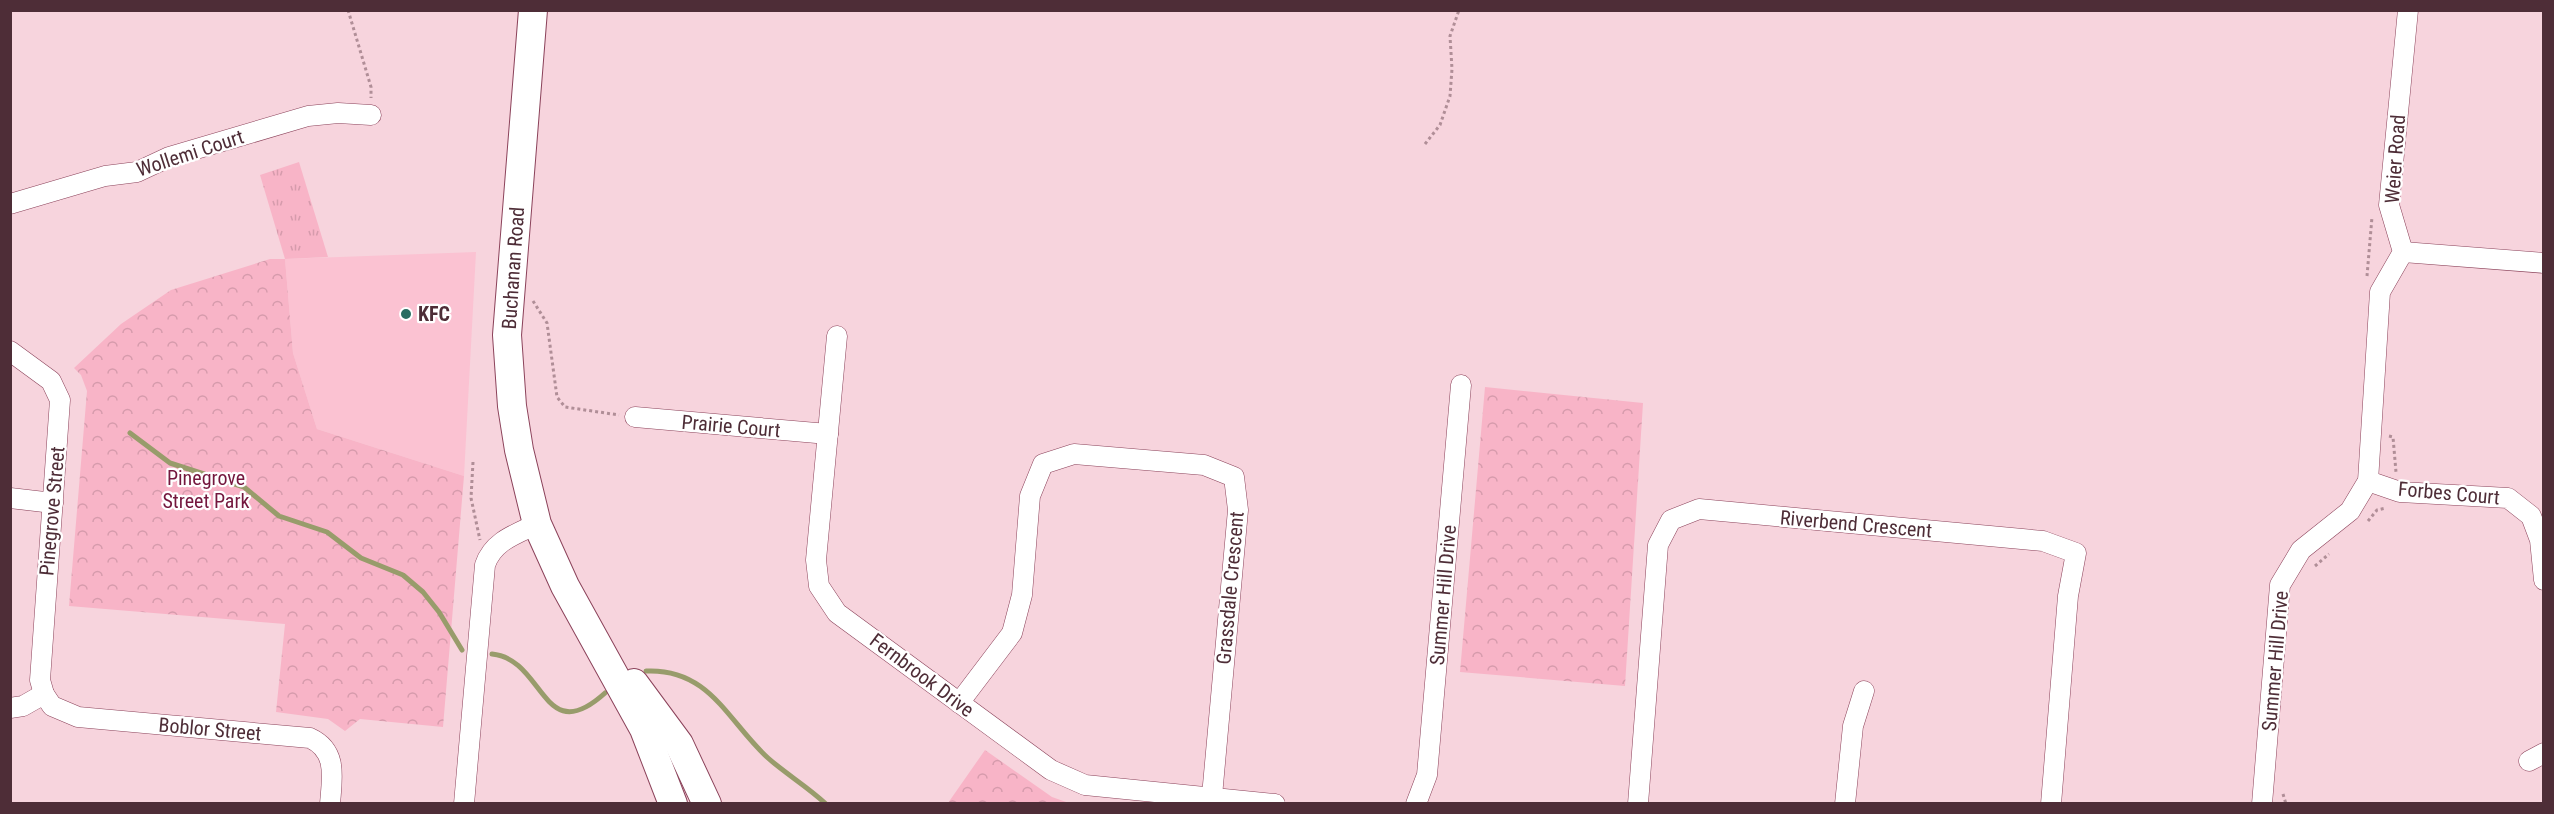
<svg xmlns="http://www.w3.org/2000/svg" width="2554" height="814" font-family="'Roboto Condensed',sans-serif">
	<defs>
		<pattern id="grass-tufts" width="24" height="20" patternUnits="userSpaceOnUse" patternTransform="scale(1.5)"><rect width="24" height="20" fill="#f8b4c7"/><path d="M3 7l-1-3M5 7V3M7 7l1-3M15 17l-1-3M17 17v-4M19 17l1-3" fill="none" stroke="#d69bac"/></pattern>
		<pattern id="park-crowns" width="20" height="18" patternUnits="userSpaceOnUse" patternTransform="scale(1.5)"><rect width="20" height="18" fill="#f8b4c7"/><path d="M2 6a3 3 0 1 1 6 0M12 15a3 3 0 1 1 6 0" fill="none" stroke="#d69bac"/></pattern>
	</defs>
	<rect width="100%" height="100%" fill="#f7d4dd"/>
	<polygon fill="#fbc2d2" points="476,252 464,476 317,429 293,353 285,259"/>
	<polygon fill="url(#grass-tufts)" points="299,162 328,257 285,259 260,175"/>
	<g fill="url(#park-crowns)">
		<polygon points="270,259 285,259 293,353 317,429 464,476 443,727 360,719 345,731 328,719 276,712 285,624 69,606 87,391 81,375 74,368 121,324 171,290"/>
		<polygon points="1485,387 1643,403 1625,686 1460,672"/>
		<polygon points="985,750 1052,797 1069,803 948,803"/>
	</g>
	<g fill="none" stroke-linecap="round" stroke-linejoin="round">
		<g stroke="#989c6b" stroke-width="5">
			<polyline points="130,433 170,463 244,487 279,516 327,532 361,558 403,575 423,592 439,612 462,650"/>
			<path d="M492,654C545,659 542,750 605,693"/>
			<path d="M646,671C710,668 728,722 768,758C786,774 808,787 826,804"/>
		</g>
		<g stroke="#8b425a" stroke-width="21">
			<g id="street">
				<polyline points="10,204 105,176 137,172 169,157 308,116 338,113 371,115"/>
				<polyline points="2403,252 2544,263"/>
				<polyline points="837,336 816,560 819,586 837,613 1051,770 1085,785 1275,804"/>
				<path d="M10,351L51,381L60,400L40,680L44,694L52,706L78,717L310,738C338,751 332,778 330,804"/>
				<polyline points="635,417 828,434"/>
				<polyline points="2368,481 2400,492 2508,498 2531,516 2540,540 2544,580"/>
				<polyline points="10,498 53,503"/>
				<polyline points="959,703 1012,633 1022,595 1030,496 1043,464 1074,454 1204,465 1234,477 1238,510 1212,796"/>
				<polyline points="10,708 23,706 44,694"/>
				<polyline points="2529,761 2544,753"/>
				<path d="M464,804L485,565C493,541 516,534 537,524"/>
				<polyline points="1416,804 1427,775 1461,385"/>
				<polyline points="1638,804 1658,545 1671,520 1699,509 2043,541 2076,553 2068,596 2051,804"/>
				<polyline points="1845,804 1853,726 1864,691"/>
				<polyline points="2262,804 2280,585 2301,550 2350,511 2368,481 2380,292 2403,252 2389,205 2408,10"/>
			</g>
		</g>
		<g stroke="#8b425a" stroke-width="30">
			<g id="secondary">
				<polyline points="533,10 507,335 512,406 519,450 537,524 565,586 644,729 673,804"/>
				<polyline points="634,683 679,744 707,804"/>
			</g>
		</g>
		<g stroke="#b08e97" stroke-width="3" stroke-dasharray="3 3" stroke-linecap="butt">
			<polyline points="348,10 371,87 371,98"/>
			<polyline points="1425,144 1440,125 1450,96 1452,69 1450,36 1459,10"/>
			<polyline points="2367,276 2372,217"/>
			<polyline points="533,301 547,323 557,397 565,407 619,415"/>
			<polyline points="2389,436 2393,437 2396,472"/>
			<polyline points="473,462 471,498 480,540"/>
			<polyline points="2368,521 2377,510 2386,508"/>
			<polyline points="2315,566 2329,554"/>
			<polyline points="2283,794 2286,804"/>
		</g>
		<use href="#street" stroke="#fff" stroke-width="20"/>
		<use href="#secondary" stroke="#fff" stroke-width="28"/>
	</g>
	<circle fill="#266d61" stroke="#fff" stroke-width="2" cx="406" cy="314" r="6"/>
	<g text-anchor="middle" stroke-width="4.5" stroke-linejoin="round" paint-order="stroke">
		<g font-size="20" fill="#4e2d37" stroke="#fff">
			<text transform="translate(190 153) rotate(-18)" y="7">Wollemi Court</text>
			<text transform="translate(2395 159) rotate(-86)" y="7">Weier Road</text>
			<text transform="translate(513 268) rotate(-86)" y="7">Buchanan Road</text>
			<text transform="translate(731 426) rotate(5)" y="7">Prairie Court</text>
			<text transform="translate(2449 493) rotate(5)" y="7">Forbes Court</text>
			<text transform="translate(52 511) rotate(-85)" y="7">Pinegrove Street</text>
			<text transform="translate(1856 524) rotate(5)" y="7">Riverbend Crescent</text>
			<text transform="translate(1230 588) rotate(-85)" y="7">Grassdale Crescent</text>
			<text transform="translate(1443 595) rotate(-85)" y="7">Summer Hill Drive</text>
			<text transform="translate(2275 661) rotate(-85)" y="7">Summer Hill Drive</text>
			<text transform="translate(922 675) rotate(37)" y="7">Fernbrook Drive</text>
			<text transform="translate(210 729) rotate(5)" y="7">Boblor Street</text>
		</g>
		<g font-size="20" font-weight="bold" fill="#4e2d37" stroke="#fff" text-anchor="start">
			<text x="418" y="321">KFC</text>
		</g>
		<g font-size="20" fill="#74173e" stroke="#fff">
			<text x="206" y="485">Pinegrove<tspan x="206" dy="23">Street Park</tspan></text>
		</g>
	</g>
	<rect width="2554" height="814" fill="none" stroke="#4e2d37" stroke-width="24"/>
</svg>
